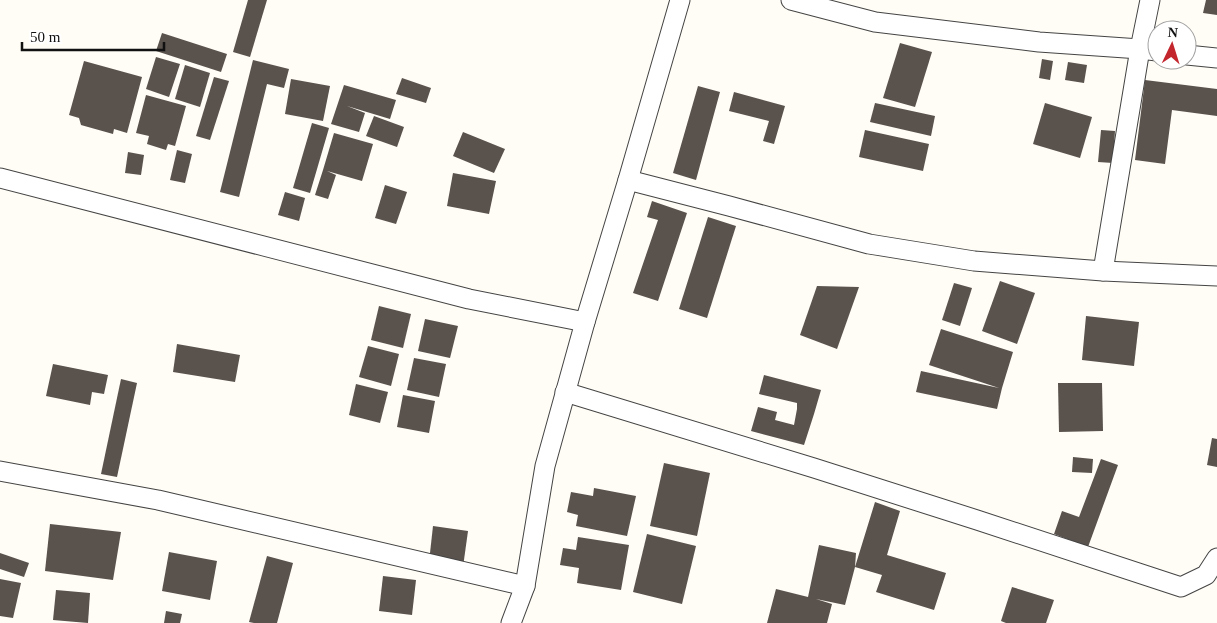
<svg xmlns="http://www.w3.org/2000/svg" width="1217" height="623" font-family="'Times New Roman',serif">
	<rect width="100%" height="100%" fill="#fffdf5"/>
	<g fill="#5a524d">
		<polygon points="248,0 267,0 250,57 233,52"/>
		<polygon points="1206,0 1217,0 1217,15 1203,13"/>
		<polygon points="162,33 227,54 221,72 156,51"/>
		<polygon points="900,43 932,52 915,107 883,98"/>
		<polygon points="156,57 180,64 169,97 146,89"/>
		<polygon points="1042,59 1053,61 1050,80 1039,78"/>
		<polygon points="253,60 289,69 284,88 267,84 239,197 220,192"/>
		<polygon points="84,61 142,77 127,133 114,129 113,134 81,125 79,118 69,115"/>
		<polygon points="1068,62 1087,65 1084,83 1065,80"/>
		<polygon points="185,65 210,73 200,107 175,99"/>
		<polygon points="214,77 229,81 210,140 196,136"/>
		<polygon points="402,78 431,88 426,103 396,94"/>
		<polygon points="291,79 330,86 323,121 285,114"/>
		<polygon points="1145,80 1217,89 1217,116 1172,110 1165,164 1135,160"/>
		<polygon points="344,85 396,100 390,119 347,106 365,113 359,132 331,124"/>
		<polygon points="698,86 720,92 696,180 673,173"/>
		<polygon points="734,92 785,106 774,144 763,141 769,121 729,111"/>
		<polygon points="146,95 186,106 175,146 168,144 166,150 147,144 149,136 136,133"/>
		<polygon points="875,103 935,116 931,136 870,122"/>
		<polygon points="1045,103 1092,117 1080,158 1033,144"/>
		<polygon points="374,116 404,127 397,147 366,136"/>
		<polygon points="312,123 329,128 310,193 293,188"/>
		<polygon points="865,130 929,144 923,171 859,157"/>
		<polygon points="1101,130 1115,131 1113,163 1098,162"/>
		<polygon points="463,132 505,149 494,173 453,156"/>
		<polygon points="334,133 373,144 362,181 327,171 336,175 328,199 315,195 323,170"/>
		<polygon points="177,150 192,154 185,183 170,180"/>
		<polygon points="128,152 144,155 141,175 125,173"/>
		<polygon points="453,173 496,181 489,214 447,206"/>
		<polygon points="385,185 407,192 396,224 375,218"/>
		<polygon points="285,192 305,198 299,221 278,215"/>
		<polygon points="652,201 687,213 658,301 633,293 658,220 647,217"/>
		<polygon points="708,217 736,226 707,318 679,309"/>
		<polygon points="1000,281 1035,293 1017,344 982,331"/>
		<polygon points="954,283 972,288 960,326 942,320"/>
		<polygon points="817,286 859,287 837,349 800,335"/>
		<polygon points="379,306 411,314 403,348 371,340"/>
		<polygon points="1086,316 1139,322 1134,366 1082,360"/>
		<polygon points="425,319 458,326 450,358 418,351"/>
		<polygon points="941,329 1013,352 1002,388 997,409 916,392 921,371 999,388 929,365"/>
		<polygon points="177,344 240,355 235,382 173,372"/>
		<polygon points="368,346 399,354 391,386 359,377"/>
		<polygon points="414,358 446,364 439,397 407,390"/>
		<polygon points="53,364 108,375 104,394 92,392 90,405 46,396"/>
		<polygon points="764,375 821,390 814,414 804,445 751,431 758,407 777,412 775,420 794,425 797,409 797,403 759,394"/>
		<polygon points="121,379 137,383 117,477 101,474"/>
		<polygon points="1058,383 1102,383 1103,431 1059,432"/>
		<polygon points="356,384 388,392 380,423 349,415"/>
		<polygon points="403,395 435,401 429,433 397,427"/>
		<polygon points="1212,438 1217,439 1217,467 1207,465"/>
		<polygon points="1073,457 1093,459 1092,473 1072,472"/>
		<polygon points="1101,459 1118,465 1088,547 1054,534 1062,511 1079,517"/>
		<polygon points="664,463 710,473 697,536 650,526"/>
		<polygon points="594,488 636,496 627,536 576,526 578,515 567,512 571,492 593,496"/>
		<polygon points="875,502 900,511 887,555 946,573 934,610 876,592 882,575 855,567"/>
		<polygon points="50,524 121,532 113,580 45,571"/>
		<polygon points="433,526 468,531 463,567 429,562"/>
		<polygon points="647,534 696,546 682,604 633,592"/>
		<polygon points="578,537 629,545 621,590 577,583 579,568 560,565 563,548 576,550"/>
		<polygon points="819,545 856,553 855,567 845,605 816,599 832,604 827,623 767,623 776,589 808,597"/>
		<polygon points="169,552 217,561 210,600 162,591"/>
		<polygon points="0,553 29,563 24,577 0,569"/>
		<polygon points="267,556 293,563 277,623 254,623 249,622"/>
		<polygon points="383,576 416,580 412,615 379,611"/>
		<polygon points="0,579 21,583 13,618 0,616"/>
		<polygon points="1012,587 1054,600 1046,623 1006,623 1001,621"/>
		<polygon points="56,590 90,593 88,623 53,620"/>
		<polygon points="166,611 182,614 180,623 164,623"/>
	</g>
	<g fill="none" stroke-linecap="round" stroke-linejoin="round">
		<g stroke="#444" stroke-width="21">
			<g id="minor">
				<polyline points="791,0 875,22 1039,42 1140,49 1157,51"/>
				<polyline points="1187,55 1217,58"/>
				<polyline points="0,178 469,299 585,322"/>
				<polyline points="628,180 729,206 869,244 974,261 1103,271 1217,276"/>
				<polyline points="1103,271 1140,49 1150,0"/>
				<polyline points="565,392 814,468 977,520 1181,587 1206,575 1217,558"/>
				<polyline points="0,471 158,500 525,586"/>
				<polyline points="511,623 525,586 545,466 585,322 628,180 680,0"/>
			</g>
		</g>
		<use href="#minor" stroke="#fff" stroke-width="19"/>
	</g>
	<g transform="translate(1172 45) rotate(4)"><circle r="24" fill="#ffffff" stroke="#a0a0a0"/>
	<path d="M0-4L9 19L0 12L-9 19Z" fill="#c4262e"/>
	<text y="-8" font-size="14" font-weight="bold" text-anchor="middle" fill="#111111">N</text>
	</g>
	<path d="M22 42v8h142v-8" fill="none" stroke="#111111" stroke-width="2.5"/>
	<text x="30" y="42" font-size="15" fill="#111111" stroke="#ffffff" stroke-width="4" paint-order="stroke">50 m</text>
</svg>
